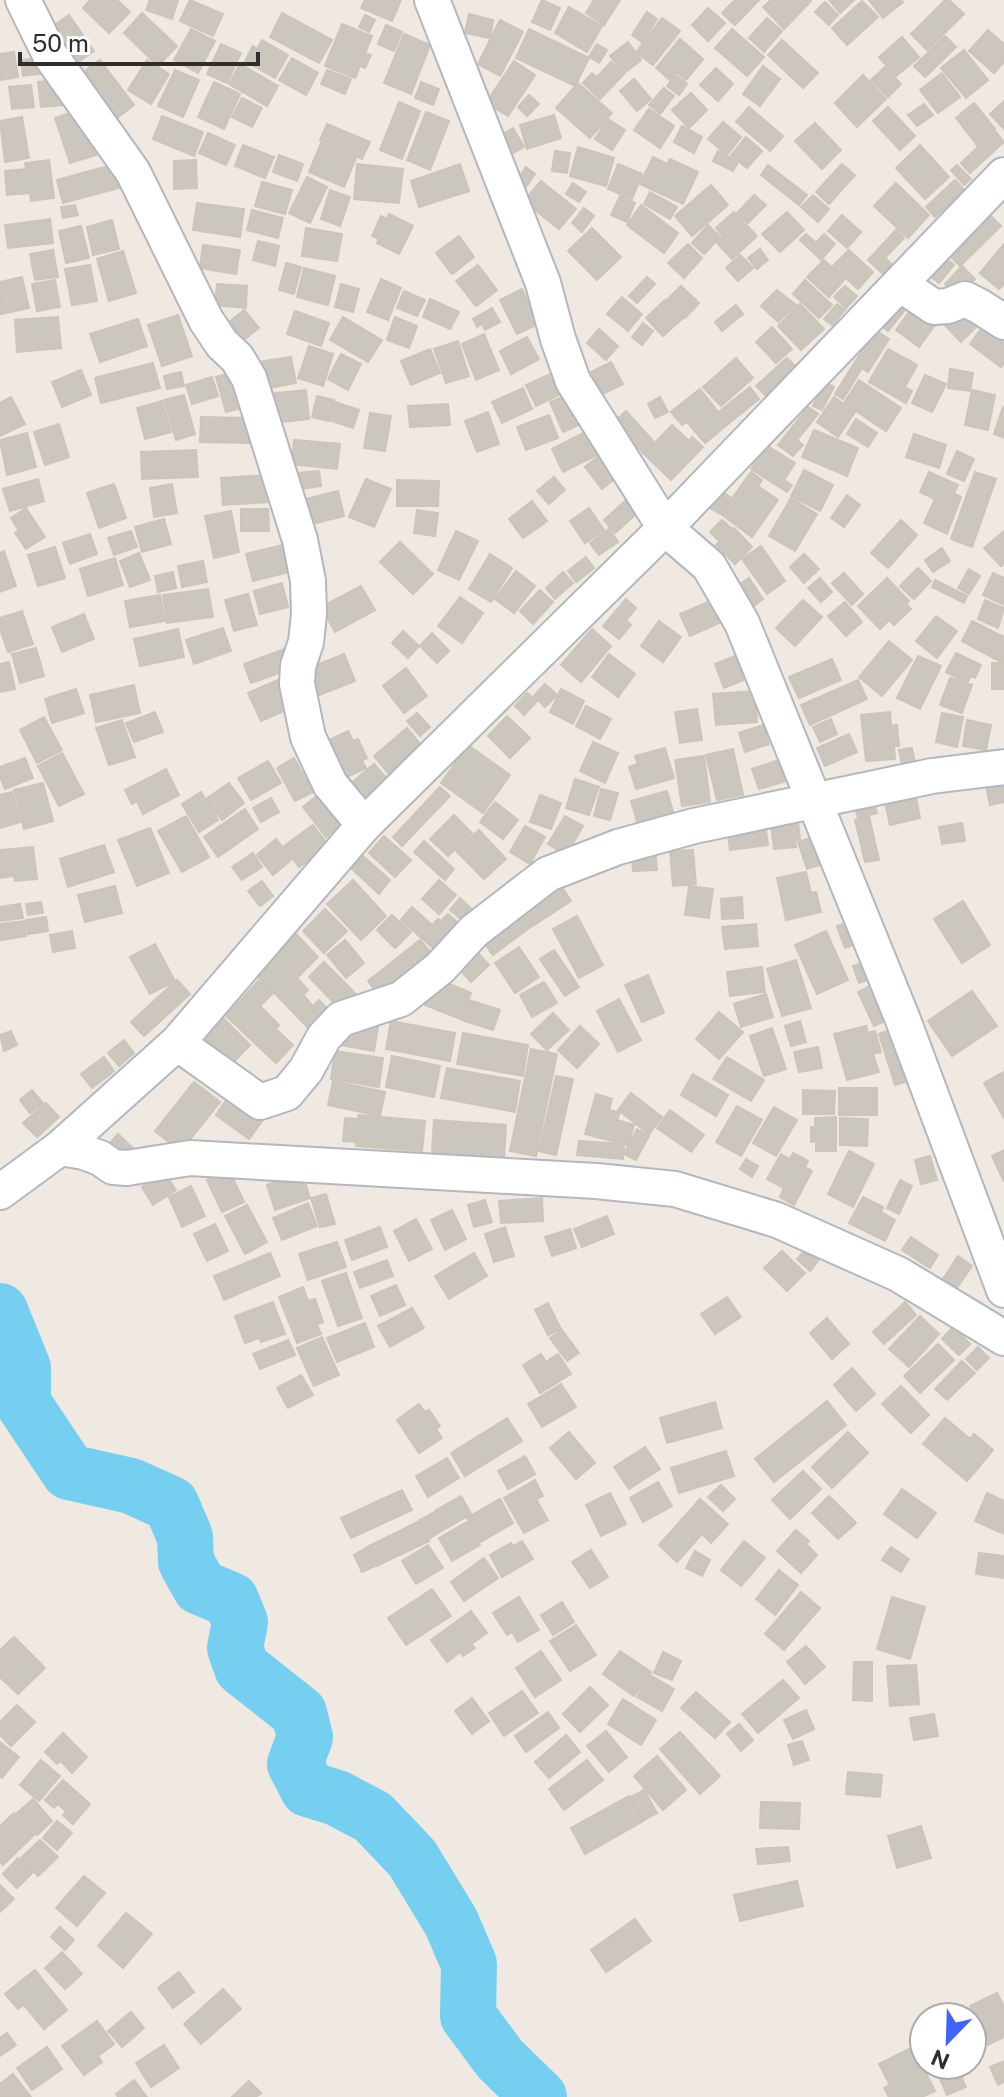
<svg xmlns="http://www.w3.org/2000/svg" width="1004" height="2097" font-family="'Public Sans',sans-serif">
	<rect width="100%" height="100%" fill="#efe9e1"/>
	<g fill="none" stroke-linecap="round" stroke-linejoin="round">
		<polyline stroke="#75cff0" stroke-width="56" points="0,1311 23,1368 23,1403 69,1472 131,1486 171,1504 185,1537 186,1562 200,1587 231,1600 240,1622 235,1648 242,1668 299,1713 305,1737 295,1764 308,1789 337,1798 373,1817 412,1858 451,1922 469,1964 468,2016 500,2059 539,2097"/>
	</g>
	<g fill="#cbc7bf" stroke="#cbc5ba" stroke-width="2">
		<polygon points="90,0 117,0 130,12 109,33 83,8"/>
		<polygon points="150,0 178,0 172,19 146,10"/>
		<polygon points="190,0 223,14 213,36 180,21"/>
		<polygon points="365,0 401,0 392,21 361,8"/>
		<polygon points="542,0 560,8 550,30 532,22"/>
		<polygon points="594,0 620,0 604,25 586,13"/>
		<polygon points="735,0 759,0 735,25 722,13"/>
		<polygon points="771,0 810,0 811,1 784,29 763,7"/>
		<polygon points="829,0 854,0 840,13"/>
		<polygon points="869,0 901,0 903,2 883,18"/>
		<polygon points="945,0 949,0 964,14 927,50 911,34"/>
		<polygon points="862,1 878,17 847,45 832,28"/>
		<polygon points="825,2 838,15 829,25 815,12"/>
		<polygon points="569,7 602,26 587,52 555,33"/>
		<polygon points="708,8 725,23 708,41 692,25"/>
		<polygon points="647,12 657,19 642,42 632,35"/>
		<polygon points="142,13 177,46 158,66 124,33"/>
		<polygon points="282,13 332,40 319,63 270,37"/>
		<polygon points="469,14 493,20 490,38 465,33"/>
		<polygon points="69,15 94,51 71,67 46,31"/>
		<polygon points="365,15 375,20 369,32 359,27"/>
		<polygon points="662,18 680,31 653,65 636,52"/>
		<polygon points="767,18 782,31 764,52 749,38"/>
		<polygon points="500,20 523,32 500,76 478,64"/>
		<polygon points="342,24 372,36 365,53 371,55 365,68 360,66 355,78 325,66"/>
		<polygon points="386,25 402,32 394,51 378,44"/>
		<polygon points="191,29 215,41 198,73 174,60"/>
		<polygon points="529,29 589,58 575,86 516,58"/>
		<polygon points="732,29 764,57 747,76 715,48"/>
		<polygon points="988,30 1004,44 1004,62 994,73 969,51"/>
		<polygon points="404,34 430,45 411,94 384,83"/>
		<polygon points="945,36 956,47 925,77 914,66"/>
		<polygon points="902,37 919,57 896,76 879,57"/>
		<polygon points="680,39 703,59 686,80 677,72 670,80 656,68"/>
		<polygon points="262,40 288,55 275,78 245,61 253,46 257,49"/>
		<polygon points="782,40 818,73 803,88 768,55"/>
		<polygon points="628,42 641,60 624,73 610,56"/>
		<polygon points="221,44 241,53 227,83 207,74"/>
		<polygon points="597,44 607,50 599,63 589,57"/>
		<polygon points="964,50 988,80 966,98 941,68"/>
		<polygon points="14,52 18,77 0,80 0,54"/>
		<polygon points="45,57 46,73 23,76 21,60"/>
		<polygon points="292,58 318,73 306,95 279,80"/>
		<polygon points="100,60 134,105 113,121 78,76"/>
		<polygon points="147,60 169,74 151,104 128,90"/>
		<polygon points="514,61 535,75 508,116 486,103"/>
		<polygon points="611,62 624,74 600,99 583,83 592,73 597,77"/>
		<polygon points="240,64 278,86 267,106 229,84"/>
		<polygon points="763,66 780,79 760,106 743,94"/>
		<polygon points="885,67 901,84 888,97 871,80"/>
		<polygon points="716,68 733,84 718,101 700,85"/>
		<polygon points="175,70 199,80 183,117 158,106"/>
		<polygon points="327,70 351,79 345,94 321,84"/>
		<polygon points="942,73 960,97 938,113 920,90"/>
		<polygon points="676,75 687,84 679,95 667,86"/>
		<polygon points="863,75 886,99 857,127 835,103"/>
		<polygon points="634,79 651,99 637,111 620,91"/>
		<polygon points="59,80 62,105 41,107 38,82"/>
		<polygon points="214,82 240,94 224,129 198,117"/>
		<polygon points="421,82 439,89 433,105 415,98"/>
		<polygon points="578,83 612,113 590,138 556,108"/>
		<polygon points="31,85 34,107 12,109 9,87"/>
		<polygon points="664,88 674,96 660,114 649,105"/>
		<polygon points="691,93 707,110 689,128 672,110"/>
		<polygon points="529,95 539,104 527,116 518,107"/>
		<polygon points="242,98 262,108 252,127 232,117"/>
		<polygon points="1004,101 1004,129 990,114"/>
		<polygon points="399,102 420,111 402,159 380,150"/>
		<polygon points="974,103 995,129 977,145 956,118"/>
		<polygon points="924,104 933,115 917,126 908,115"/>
		<polygon points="749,107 783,136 770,151 736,122"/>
		<polygon points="888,107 915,136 900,150 873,121"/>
		<polygon points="80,109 96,155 70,163 55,118"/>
		<polygon points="649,109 674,126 660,148 634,130"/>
		<polygon points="426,112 449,121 430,170 407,160"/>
		<polygon points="554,115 561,138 527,149 520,125"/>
		<polygon points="162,116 203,132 194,156 153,139"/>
		<polygon points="22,117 29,158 5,162 0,121"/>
		<polygon points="608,119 625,130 612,150 595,139"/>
		<polygon points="723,122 741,137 727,155 708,139"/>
		<polygon points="815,123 841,150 822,169 795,141"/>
		<polygon points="327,124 370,142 362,159 320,140"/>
		<polygon points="682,126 702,137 694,153 674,142"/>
		<polygon points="513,128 524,147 512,154 501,135"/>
		<polygon points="995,131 1004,142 970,173 961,163"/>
		<polygon points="208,133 235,145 226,165 199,153"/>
		<polygon points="746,137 762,151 747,168 731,155"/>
		<polygon points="321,143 356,158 344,187 309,172"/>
		<polygon points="243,145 274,157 265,178 235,166"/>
		<polygon points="920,145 949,177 925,199 896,168"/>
		<polygon points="578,147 614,158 606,186 570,176"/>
		<polygon points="555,151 570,153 567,173 552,171"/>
		<polygon points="718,151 738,162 733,171 713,161"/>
		<polygon points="279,155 303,164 297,181 273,172"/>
		<polygon points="653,157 667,164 670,159 698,172 683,204 640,184"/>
		<polygon points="49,160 54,198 31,201 30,193 7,195 5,171 26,169 25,163"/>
		<polygon points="196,160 197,188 174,189 174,161"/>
		<polygon points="119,163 126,186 63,203 57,180"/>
		<polygon points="357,164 403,169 399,203 354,199"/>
		<polygon points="460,164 469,191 419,207 411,181"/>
		<polygon points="618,164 642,174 632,199 608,189"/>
		<polygon points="842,164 855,175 829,204 816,192"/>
		<polygon points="768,165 807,195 799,205 761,175"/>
		<polygon points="957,165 971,179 964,185 951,170"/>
		<polygon points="526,167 535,174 526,187 517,181"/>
		<polygon points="307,177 327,187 310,223 289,213"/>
		<polygon points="955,180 964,190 935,217 926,207"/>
		<polygon points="541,181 576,209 559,229 524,201"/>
		<polygon points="262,182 292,190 285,214 255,206"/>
		<polygon points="573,183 586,192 579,202 566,194"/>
		<polygon points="896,183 929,215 908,238 874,206"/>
		<polygon points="711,185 728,205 692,236 675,216"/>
		<polygon points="330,190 350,197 340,226 321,219"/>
		<polygon points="650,192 677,207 670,219 644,204"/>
		<polygon points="754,195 766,205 748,223 737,213"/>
		<polygon points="813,195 829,209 818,222 801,207"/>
		<polygon points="620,196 635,203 627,222 611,215"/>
		<polygon points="197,203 244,209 240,237 193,230"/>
		<polygon points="75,205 78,215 63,218 61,207"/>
		<polygon points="641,205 678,233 664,253 627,225"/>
		<polygon points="584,208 594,216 582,232 572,223"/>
		<polygon points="252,210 283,218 278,238 247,230"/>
		<polygon points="734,212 757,236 732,259 717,243 723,237 716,228"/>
		<polygon points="787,212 804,230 780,252 762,234"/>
		<polygon points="988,213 1001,226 960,266 947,253"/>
		<polygon points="389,214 413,226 399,254 377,243 379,239 372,236 381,216 387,219"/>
		<polygon points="842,215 861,232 847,248 828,231"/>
		<polygon points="50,219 53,243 8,248 5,225"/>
		<polygon points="112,220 119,249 93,255 87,227"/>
		<polygon points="708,225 720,237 704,254 692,243"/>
		<polygon points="81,226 89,258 66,263 59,231"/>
		<polygon points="306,228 342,234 337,261 302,256"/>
		<polygon points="592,228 621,257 597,280 568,251"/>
		<polygon points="896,230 904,238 885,258 892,264 883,274 868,260"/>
		<polygon points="806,234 816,243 824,234 835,244 821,260 800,240"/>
		<polygon points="459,236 474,257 452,274 436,253"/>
		<polygon points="258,241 279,246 275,266 253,260"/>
		<polygon points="688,244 702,258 684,278 668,263"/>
		<polygon points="1004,244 1004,284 999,289 980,273"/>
		<polygon points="203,245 240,250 236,274 200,268"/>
		<polygon points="760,249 768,260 757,269 748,258"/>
		<polygon points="53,250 58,277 35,280 30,254"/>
		<polygon points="849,250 873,272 858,289 833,266"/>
		<polygon points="123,251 136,293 109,301 97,259"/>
		<polygon points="740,255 753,268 738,281 726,268"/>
		<polygon points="943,256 954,265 939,283 928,274"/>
		<polygon points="824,260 845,279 829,297 807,277"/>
		<polygon points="286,263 301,267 294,294 279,290"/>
		<polygon points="90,265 97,301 72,305 65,269"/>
		<polygon points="478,265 497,290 476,306 456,281"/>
		<polygon points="962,266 975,279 958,297 945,284"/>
		<polygon points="304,268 335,276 328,305 297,297"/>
		<polygon points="22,277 29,308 1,314 0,282"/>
		<polygon points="647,277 655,284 637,303 629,296"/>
		<polygon points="381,279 401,288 388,320 367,312"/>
		<polygon points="55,280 60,307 37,311 32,284"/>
		<polygon points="805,280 832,305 819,318 793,294"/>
		<polygon points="217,284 247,286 246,308 215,305"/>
		<polygon points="341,284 359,289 353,312 335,307"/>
		<polygon points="681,286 699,303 685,318 667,300"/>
		<polygon points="845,286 857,296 846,308 834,297"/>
		<polygon points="522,289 538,324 517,334 500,300"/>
		<polygon points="777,290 796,305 778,322 761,306"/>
		<polygon points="404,291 425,300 417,316 397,308"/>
		<polygon points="907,293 914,299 888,331 880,325"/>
		<polygon points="622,297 642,314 628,331 607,314"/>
		<polygon points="430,299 459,312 450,329 423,317"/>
		<polygon points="665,300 683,318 663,336 646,318"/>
		<polygon points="800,304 824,329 801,350 778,326"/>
		<polygon points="837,304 845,310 832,325 824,319"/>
		<polygon points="915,304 938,321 919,347 896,330"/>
		<polygon points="736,305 743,314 722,331 715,322"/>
		<polygon points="961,305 979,324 961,342 943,323"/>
		<polygon points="492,308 500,322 485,330 482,324 477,327 473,319"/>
		<polygon points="244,310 259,328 236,346 222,328"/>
		<polygon points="295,311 329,323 321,346 287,334"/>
		<polygon points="178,315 192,356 162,366 148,325"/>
		<polygon points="58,317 61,348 17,352 15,320"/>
		<polygon points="343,317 382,340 368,362 330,340"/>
		<polygon points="395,317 417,326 409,348 387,340"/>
		<polygon points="138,319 147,346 100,362 90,334"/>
		<polygon points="986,322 1004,336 1004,363 1001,367 970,344"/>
		<polygon points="643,323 653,331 642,345 632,337"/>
		<polygon points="772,327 792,349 776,363 756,342"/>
		<polygon points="599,329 618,346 606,360 587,343"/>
		<polygon points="875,330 889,339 868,372 862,368 843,399 835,394"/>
		<polygon points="484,334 499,370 476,380 462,344"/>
		<polygon points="527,337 539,359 511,374 500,351"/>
		<polygon points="458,341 469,376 446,383 434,349"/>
		<polygon points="309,346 333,354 323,386 298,378"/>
		<polygon points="430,349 440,373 411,385 401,361"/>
		<polygon points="888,349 917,365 905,387 912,391 906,403 869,382"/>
		<polygon points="341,354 361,364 348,390 328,379"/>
		<polygon points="291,357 296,383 263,389 258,362"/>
		<polygon points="736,358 753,378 721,406 703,387"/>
		<polygon points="787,358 796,367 765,395 756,386"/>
		<polygon points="611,362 623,384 603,394 591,372"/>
		<polygon points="153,363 160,388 101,403 95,378"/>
		<polygon points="950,369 973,373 970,391 948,388"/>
		<polygon points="81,370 91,395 62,407 52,382"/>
		<polygon points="237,371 248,406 226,412 216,377"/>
		<polygon points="557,371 567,391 536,406 526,385"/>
		<polygon points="181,372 184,386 167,389 164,376"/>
		<polygon points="925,375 946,384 932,412 912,403"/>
		<polygon points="212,377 218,396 192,404 186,385"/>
		<polygon points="859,380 901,408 886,431 844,403"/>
		<polygon points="825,382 834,387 822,410 813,406"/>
		<polygon points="750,387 759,399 729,423 720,411"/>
		<polygon points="523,388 532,409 502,423 492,402"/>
		<polygon points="700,389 728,424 705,443 687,422 682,425 671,412"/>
		<polygon points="306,390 309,419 272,423 268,394"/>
		<polygon points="972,390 995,395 988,430 965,425"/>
		<polygon points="572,393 586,422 563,432 550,402"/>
		<polygon points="184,395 195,434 176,440 164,400"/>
		<polygon points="317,396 334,400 329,421 312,417"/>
		<polygon points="11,397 25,424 0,436 0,403"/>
		<polygon points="660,397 668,412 655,418 648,404"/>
		<polygon points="834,397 855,412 838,437 817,422"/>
		<polygon points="162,401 171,432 145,439 137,408"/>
		<polygon points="335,402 359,410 353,428 329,420"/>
		<polygon points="448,404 450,425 410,427 408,406"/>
		<polygon points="808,407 818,414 797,440 803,445 793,456 778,445"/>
		<polygon points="1003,407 1004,407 1004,438 994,434"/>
		<polygon points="626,411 654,442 643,453 615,421"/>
		<polygon points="488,412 499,444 477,452 465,421"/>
		<polygon points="370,413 391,416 385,451 364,448"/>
		<polygon points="549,415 558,438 526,450 517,427"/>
		<polygon points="201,417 251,418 250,443 200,442"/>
		<polygon points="856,419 877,433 868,447 847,434"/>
		<polygon points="59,424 69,457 45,465 34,432"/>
		<polygon points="672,425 689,441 692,437 703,447 671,480 644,454"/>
		<polygon points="814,430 858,448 847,476 802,457"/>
		<polygon points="587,431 599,454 563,472 552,449"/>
		<polygon points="27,433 36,467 7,475 0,440"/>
		<polygon points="914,434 946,445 939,468 906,457"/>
		<polygon points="294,440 340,444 337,469 292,464"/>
		<polygon points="766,445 795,463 784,480 792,485 787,492 751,469"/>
		<polygon points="196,450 198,477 142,479 141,452"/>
		<polygon points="605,451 622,473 602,489 585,467"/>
		<polygon points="957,451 974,459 964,481 947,474"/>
		<polygon points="804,470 833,485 820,511 791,496"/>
		<polygon points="319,471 321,486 300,489 297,473"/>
		<polygon points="751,472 762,480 758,486 778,500 752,537 721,514"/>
		<polygon points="929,472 958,485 954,493 961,497 947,534 924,523 935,499 920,492"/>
		<polygon points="975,472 996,479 972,547 951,539"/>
		<polygon points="270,475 271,502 223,505 221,478"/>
		<polygon points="554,477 565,490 549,504 537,491"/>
		<polygon points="38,479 44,501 10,511 3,489"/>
		<polygon points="366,479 391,489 374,527 349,517"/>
		<polygon points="397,480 439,481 438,506 397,506"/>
		<polygon points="114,484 126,518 99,528 87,493"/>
		<polygon points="172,484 177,513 154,517 150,488"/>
		<polygon points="338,491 344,516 304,526 298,501"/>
		<polygon points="722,491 731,498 720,514 710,508"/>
		<polygon points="633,494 644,507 615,533 604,520"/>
		<polygon points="847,495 860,505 844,527 831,518"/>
		<polygon points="791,498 817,514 795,551 769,536"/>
		<polygon points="532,501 547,521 523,538 509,519"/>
		<polygon points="26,508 45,537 26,549 15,533 19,531 11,518"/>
		<polygon points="589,508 604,530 585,543 570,521"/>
		<polygon points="241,509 268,509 269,531 241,531"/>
		<polygon points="417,510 438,513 435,536 414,533"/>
		<polygon points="231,511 239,552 214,558 205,516"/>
		<polygon points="164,519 171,544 142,552 135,527"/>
		<polygon points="722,520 732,529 719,541 710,532"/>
		<polygon points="901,520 917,535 888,568 871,553"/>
		<polygon points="734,528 752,547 735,564 716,545"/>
		<polygon points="609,529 618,542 599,555 590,543"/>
		<polygon points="131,531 137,547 114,555 108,538"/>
		<polygon points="456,531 478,541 459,580 438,570"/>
		<polygon points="1004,531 1004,563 1001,566 984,548"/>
		<polygon points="90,534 97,554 70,564 63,543"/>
		<polygon points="400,542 433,574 413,594 380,562"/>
		<polygon points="291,543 297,570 253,581 246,554"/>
		<polygon points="761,546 785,581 767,594 742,559"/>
		<polygon points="55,547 65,578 38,586 28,555"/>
		<polygon points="942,548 950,561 933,572 925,560"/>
		<polygon points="4,551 16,586 0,592 0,553"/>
		<polygon points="139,553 150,580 130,587 120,561"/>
		<polygon points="490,554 512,568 491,602 469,589"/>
		<polygon points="804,554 819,569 804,583 790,567"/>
		<polygon points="586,557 594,568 576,582 568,571"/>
		<polygon points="115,558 123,585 88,596 80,569"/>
		<polygon points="203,561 207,582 182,587 178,566"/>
		<polygon points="918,568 931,581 914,599 900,586"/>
		<polygon points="969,569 980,576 969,594 958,588"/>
		<polygon points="516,571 535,586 514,613 495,599"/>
		<polygon points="173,572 176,588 158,592 155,576"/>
		<polygon points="563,572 573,583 555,599 546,588"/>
		<polygon points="844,573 863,594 852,605 832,583"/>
		<polygon points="993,573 1004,578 1004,605 983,595"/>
		<polygon points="749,578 763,599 748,610 733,589"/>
		<polygon points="820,578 832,592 821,602 808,588"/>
		<polygon points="887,578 909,601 906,604 911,609 894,625 889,620 880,629 858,606"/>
		<polygon points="935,580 967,596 964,603 932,587"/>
		<polygon points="282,583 288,607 260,614 254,591"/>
		<polygon points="361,586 375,610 335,632 321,607"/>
		<polygon points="208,589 213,617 167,623 163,595"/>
		<polygon points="540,590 553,602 533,624 520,611"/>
		<polygon points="248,594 257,625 234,631 225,600"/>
		<polygon points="160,595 165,621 130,627 125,601"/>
		<polygon points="460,597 483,613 462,643 438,626"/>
		<polygon points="626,599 636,608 626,620 631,625 619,639 603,626"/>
		<polygon points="803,600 822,617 795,646 776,628"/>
		<polygon points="985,600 1004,608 998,628 978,619"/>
		<polygon points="708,602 719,623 690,636 680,614"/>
		<polygon points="845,602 862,622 846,636 828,616"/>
		<polygon points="22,611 33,644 8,652 0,629 0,618"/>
		<polygon points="84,614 94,639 62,652 52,627"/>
		<polygon points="936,616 957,631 937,658 916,641"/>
		<polygon points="659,621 681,637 663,662 641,646"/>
		<polygon points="972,621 1004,637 1003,663 962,641"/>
		<polygon points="223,628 231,651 194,664 186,640"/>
		<polygon points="178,629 184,657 140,666 134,639"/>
		<polygon points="592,629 611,646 581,682 561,665"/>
		<polygon points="403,631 419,646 408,658 392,643"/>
		<polygon points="432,633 449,651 437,663 420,646"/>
		<polygon points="889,641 912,660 882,696 859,677"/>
		<polygon points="36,648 44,676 20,683 12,654"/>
		<polygon points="287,648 294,668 251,683 244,664"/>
		<polygon points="956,653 981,665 975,678 971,676 967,683 946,672"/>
		<polygon points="344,654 355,681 312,698 301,671"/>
		<polygon points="609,654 635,674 618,697 592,677"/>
		<polygon points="735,656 744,680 724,688 715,664"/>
		<polygon points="918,656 941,666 920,709 897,698"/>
		<polygon points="832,659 841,680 799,698 789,677"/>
		<polygon points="9,662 15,689 0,692 0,664"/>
		<rect x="992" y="663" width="12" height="26"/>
		<polygon points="406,668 427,696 404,713 383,686"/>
		<polygon points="950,678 972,685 962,713 940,705"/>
		<polygon points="280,679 293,707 261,721 248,693"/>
		<polygon points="858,680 867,699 810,725 801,705"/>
		<polygon points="545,684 557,695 545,707 534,696"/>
		<polygon points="134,685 140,713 96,722 90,695"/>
		<polygon points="76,689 84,713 52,723 45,699"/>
		<polygon points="561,689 584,701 573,724 550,712"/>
		<polygon points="755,691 757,722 716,725 713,694"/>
		<polygon points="527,693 537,701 524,715 515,706"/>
		<polygon points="586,706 611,719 600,739 576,726"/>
		<polygon points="697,709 702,740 680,743 675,712"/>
		<polygon points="155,712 163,732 134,742 126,723"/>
		<polygon points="890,712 891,726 897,725 899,746 894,746 895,759 866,761 861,715"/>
		<polygon points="417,713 430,727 420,736 407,721"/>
		<polygon points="942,713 963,717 957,747 936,742"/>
		<polygon points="507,716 530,738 510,758 488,736"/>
		<polygon points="44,717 62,750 37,763 20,730"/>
		<polygon points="831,719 837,734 820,742 813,727"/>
		<polygon points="122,720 135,757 109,765 96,728"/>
		<polygon points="967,720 991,725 986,750 963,746"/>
		<polygon points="763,725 769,744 745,752 739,733"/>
		<polygon points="407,728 420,744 388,773 374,756"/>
		<polygon points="348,731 353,741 358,739 367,758 362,761 366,768 343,779 325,742"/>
		<polygon points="849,734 857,752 825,766 817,748"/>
		<polygon points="593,742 618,753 605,783 580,771"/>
		<polygon points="468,745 510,775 483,813 441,783"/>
		<polygon points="665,748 674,778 636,789 629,767 638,764 635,756"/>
		<polygon points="912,748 915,763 902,765 899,750"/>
		<polygon points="733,749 743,795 717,800 706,755"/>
		<polygon points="62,753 84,794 59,806 38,766"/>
		<polygon points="704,756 710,802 682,806 675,760"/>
		<polygon points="25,758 33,778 5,789 0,777 0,767"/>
		<polygon points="294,758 313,792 295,801 277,768"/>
		<polygon points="782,759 789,780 759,789 752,769"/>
		<polygon points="268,761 281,783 251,800 238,778"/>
		<polygon points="374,764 390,782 360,808 344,789"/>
		<polygon points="166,769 179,795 143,814 137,801 132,804 125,790"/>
		<polygon points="575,779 599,787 589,815 566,808"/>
		<polygon points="43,783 53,821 24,829 14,790"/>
		<polygon points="229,783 244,803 222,820 206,799"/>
		<polygon points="1004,783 1004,802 990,805 986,786"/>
		<polygon points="440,787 450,796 402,846 393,837"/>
		<polygon points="601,789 618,793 610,820 594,816"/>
		<polygon points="323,791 347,820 326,837 303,807"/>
		<polygon points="667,791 675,818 639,828 631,801"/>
		<polygon points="12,792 20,822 0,828 0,795"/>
		<polygon points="201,792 218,820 199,832 182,804"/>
		<polygon points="915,792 920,818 890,825 884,798"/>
		<polygon points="540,795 561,803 551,829 530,822"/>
		<polygon points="271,798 279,812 261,822 253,808"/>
		<polygon points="873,799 877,813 858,818 854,804"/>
		<polygon points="495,802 518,820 503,839 480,822"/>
		<polygon points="245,809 258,829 218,857 204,837"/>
		<polygon points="797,813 800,839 795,840 796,847 774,849 770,816"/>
		<polygon points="454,815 472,833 448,856 430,839"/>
		<polygon points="186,816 209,857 182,872 158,831"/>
		<polygon points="565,816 583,826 566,855 548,844"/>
		<polygon points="869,816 879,860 865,862 855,820"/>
		<polygon points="765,823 768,845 730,850 727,828"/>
		<polygon points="962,823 965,841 942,844 939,827"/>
		<polygon points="313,825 329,846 299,867 284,846"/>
		<polygon points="525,826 545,837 530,864 510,852"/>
		<polygon points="150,828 169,873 137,886 118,840"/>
		<polygon points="479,830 506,859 484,879 456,851"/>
		<polygon points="820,835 828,862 807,869 798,842"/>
		<polygon points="384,836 411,860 395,877 369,853"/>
		<polygon points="276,839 292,859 273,875 257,855"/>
		<polygon points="424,841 454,869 445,880 414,852"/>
		<polygon points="104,845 114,872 68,887 60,859"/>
		<polygon points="33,847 37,879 15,881 14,876 0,878 0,850"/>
		<polygon points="655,848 657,870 633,871 631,850"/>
		<polygon points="693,850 696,884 673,886 670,851"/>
		<polygon points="253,853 262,867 242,880 232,867"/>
		<polygon points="363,856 390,880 379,894 352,869"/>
		<polygon points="806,872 811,893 816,892 821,912 786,920 777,878"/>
		<polygon points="557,879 571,901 534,925 520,904"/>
		<polygon points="353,880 386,916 361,940 327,904"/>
		<polygon points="439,880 456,895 439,914 422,899"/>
		<polygon points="262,881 273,896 260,906 248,891"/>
		<polygon points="115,886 122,913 85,922 78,895"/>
		<polygon points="689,886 713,889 709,918 685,915"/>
		<polygon points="742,897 743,918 722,919 721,899"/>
		<polygon points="460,898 480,917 470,927 450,910"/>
		<polygon points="963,901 990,945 962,963 934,919"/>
		<polygon points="41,902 43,913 28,915 26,904"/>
		<polygon points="20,904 23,918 0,921 0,907"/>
		<polygon points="518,904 533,925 493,955 477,934"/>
		<polygon points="412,907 432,925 438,919 441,921 448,914 468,932 444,958 401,920"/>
		<polygon points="325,909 347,931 324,953 303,931"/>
		<polygon points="392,915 411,932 395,948 377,930"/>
		<polygon points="577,916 603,965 579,978 553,929"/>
		<polygon points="46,917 48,931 28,934 26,920"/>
		<polygon points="853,920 861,942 845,948 837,926"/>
		<polygon points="24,921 26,936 1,940 0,924"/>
		<polygon points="756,924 758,946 725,949 722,927"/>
		<polygon points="72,931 75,948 53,952 50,935"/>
		<polygon points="826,931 848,980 817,994 795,945"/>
		<polygon points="296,934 318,957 297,978 308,990 303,995 313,1006 319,1000 334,1016 315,1035 255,973"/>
		<polygon points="345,940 364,963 346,978 327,955"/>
		<polygon points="420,940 433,955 380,997 368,981"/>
		<polygon points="155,944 175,981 150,994 130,957"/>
		<polygon points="519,947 539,977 515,993 495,963"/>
		<polygon points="475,950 489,965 471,982 457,967"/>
		<polygon points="554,950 579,987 565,996 540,959"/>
		<polygon points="796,960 811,1008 782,1016 767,969"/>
		<polygon points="867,961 873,978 859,983 853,966"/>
		<polygon points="324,962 357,995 341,1010 309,977"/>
		<polygon points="762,967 765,992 730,996 727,972"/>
		<polygon points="648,975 664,1013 642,1022 625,985"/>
		<polygon points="436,978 471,993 460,1019 425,1005"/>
		<polygon points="177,980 190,994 144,1036 131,1022"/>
		<polygon points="259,980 273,993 260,1006 279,1025 276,1029 293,1045 276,1063 226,1016"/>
		<polygon points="544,982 557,1003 532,1017 520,995"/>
		<polygon points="874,984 890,1019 874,1026 858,992"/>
		<polygon points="972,991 997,1026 952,1056 928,1021"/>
		<polygon points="766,994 773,1017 741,1027 734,1004"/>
		<polygon points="619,999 641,1040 618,1052 597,1011"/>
		<polygon points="469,1000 500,1010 493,1030 462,1020"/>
		<polygon points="719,1012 743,1032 719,1059 696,1039"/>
		<polygon points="553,1013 569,1030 547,1050 531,1034"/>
		<polygon points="221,1016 250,1045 226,1070 196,1042"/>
		<polygon points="391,1021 455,1033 450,1061 386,1049"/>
		<polygon points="800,1021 806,1042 791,1046 785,1026"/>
		<polygon points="344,1022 378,1027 374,1051 340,1045"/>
		<polygon points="580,1026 599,1044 577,1068 558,1050"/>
		<polygon points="866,1026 868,1033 875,1031 881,1052 873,1054 879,1072 847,1080 834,1034"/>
		<polygon points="772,1028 786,1069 764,1076 750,1036"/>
		<polygon points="894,1029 911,1080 895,1085 879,1034"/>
		<polygon points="11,1031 17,1045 4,1051 0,1035"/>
		<polygon points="463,1033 528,1045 523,1076 457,1064"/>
		<polygon points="124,1040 134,1053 119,1066 108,1053"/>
		<polygon points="818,1047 822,1068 799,1072 794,1052"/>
		<polygon points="531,1049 557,1054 536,1156 510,1151"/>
		<polygon points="335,1051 383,1058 379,1087 331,1079"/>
		<polygon points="392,1056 440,1066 434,1097 386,1087"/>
		<polygon points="104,1057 114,1071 92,1088 81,1074"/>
		<polygon points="727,1057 764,1080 751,1101 713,1079"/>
		<polygon points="447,1068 520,1081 515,1112 441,1098"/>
		<polygon points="1004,1072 1004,1118 984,1083"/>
		<polygon points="693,1074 728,1095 716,1116 681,1095"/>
		<polygon points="556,1076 573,1079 556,1155 539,1151"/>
		<polygon points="333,1081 385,1092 380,1116 328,1105"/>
		<polygon points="194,1082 220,1102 181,1151 155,1131"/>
		<rect x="839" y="1088" width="38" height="27"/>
		<polygon points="32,1090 43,1103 30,1113 20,1100"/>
		<polygon points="803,1090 835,1091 834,1114 803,1114"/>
		<polygon points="231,1093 265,1117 249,1139 216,1115"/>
		<polygon points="631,1093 662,1117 649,1134 618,1110"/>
		<polygon points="596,1094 612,1099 609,1110 620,1112 617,1120 634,1125 628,1145 585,1134"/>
		<polygon points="46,1103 59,1117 37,1137 23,1123"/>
		<polygon points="737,1106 762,1120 741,1156 716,1142"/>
		<polygon points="774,1107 797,1120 776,1156 753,1143"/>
		<polygon points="670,1110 704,1135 691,1152 657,1128"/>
		<polygon points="359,1115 425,1121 422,1151 356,1146 356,1142 343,1141 345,1118 358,1119"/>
		<polygon points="836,1117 836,1151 816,1151 816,1141 811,1142 811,1127 815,1127 815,1118"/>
		<polygon points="840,1118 868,1119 867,1146 840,1145"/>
		<polygon points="434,1120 506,1125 504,1158 432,1152"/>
		<polygon points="637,1129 649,1136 636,1160 624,1154"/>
		<polygon points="118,1134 133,1148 121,1161 106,1147"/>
		<polygon points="579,1141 624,1144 623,1159 577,1155"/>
		<polygon points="1004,1150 1004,1182 992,1156"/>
		<polygon points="849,1151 874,1164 853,1207 828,1194"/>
		<polygon points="793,1153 808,1161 805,1167 812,1171 794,1205 780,1197 784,1188 767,1179 781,1154 790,1159"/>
		<polygon points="930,1156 937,1180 921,1184 915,1160"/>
		<polygon points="746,1159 758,1166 752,1177 740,1169"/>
		<polygon points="229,1170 244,1202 222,1212 207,1180"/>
		<polygon points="164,1173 176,1190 153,1205 142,1187"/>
		<polygon points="302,1173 310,1198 275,1210 267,1185"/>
		<polygon points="900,1180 912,1186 899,1214 887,1208"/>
		<polygon points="191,1186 205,1216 182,1227 169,1197"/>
		<polygon points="326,1194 335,1224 320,1227 311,1198"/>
		<polygon points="863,1197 883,1207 881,1212 895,1220 885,1241 849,1223"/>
		<polygon points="542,1198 543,1221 501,1223 499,1201"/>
		<polygon points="485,1200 492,1222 474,1227 468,1205"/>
		<polygon points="308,1203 317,1226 282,1240 273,1218"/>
		<polygon points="247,1205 267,1242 245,1254 225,1216"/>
		<polygon points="452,1210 466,1239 445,1250 431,1220"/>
		<polygon points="607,1216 614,1234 582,1247 574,1229"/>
		<polygon points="416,1219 432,1249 409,1261 394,1231"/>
		<polygon points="215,1224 228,1251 207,1261 194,1234"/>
		<polygon points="380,1227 387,1247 352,1260 345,1240"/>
		<polygon points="505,1227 514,1256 494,1262 485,1234"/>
		<polygon points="570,1229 576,1248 552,1256 545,1237"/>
		<polygon points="911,1237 938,1255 930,1268 902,1250"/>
		<polygon points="337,1242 346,1267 308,1280 299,1254"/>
		<polygon points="810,1245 822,1256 810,1271 797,1259"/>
		<polygon points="782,1251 805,1273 787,1291 764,1268"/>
		<polygon points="270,1253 280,1276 224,1300 214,1276"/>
		<polygon points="474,1253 487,1276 449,1299 435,1276"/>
		<polygon points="958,1256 972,1266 957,1288 943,1279"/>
		<polygon points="387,1260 393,1276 360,1288 354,1272"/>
		<polygon points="346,1273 362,1318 338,1326 322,1281"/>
		<polygon points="396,1285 405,1305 380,1316 371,1296"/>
		<polygon points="303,1287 308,1301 315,1299 323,1322 317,1324 321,1334 297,1343 279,1297"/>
		<polygon points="727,1297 741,1317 715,1334 701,1314"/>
		<polygon points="273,1302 285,1334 261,1342 259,1338 245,1343 235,1316"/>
		<polygon points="905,1302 916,1315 884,1344 873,1332"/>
		<polygon points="548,1303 561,1329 548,1335 535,1310"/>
		<polygon points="412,1308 424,1328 390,1347 378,1326"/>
		<polygon points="920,1316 939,1334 909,1367 889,1349"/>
		<polygon points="827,1318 849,1344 832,1359 810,1333"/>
		<polygon points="365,1323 374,1347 337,1362 327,1338"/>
		<polygon points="953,1327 970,1344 959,1355 942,1339"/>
		<polygon points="562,1330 579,1353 567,1361 550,1338"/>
		<polygon points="322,1337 339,1375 314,1386 297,1348"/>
		<polygon points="288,1340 295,1355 260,1369 253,1354"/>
		<polygon points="938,1344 954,1360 920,1393 904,1376"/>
		<polygon points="978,1347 989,1358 977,1370 966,1359"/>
		<polygon points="541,1354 546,1362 558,1354 571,1374 540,1393 523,1365"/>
		<polygon points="962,1361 975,1373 947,1400 935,1389"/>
		<polygon points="852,1368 875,1394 856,1411 834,1385"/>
		<polygon points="301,1375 313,1395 288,1408 277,1388"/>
		<polygon points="561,1384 576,1407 542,1427 528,1404"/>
		<polygon points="901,1386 929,1415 911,1433 882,1404"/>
		<polygon points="827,1401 846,1425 774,1482 755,1459"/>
		<polygon points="715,1402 722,1428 667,1443 660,1418"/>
		<polygon points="419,1404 425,1412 429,1410 440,1426 436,1429 442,1438 419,1453 397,1420"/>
		<polygon points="507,1418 522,1441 465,1476 451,1453"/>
		<polygon points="945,1418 970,1439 974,1434 993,1450 967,1481 923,1444"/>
		<polygon points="569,1432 595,1463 576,1479 550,1448"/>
		<polygon points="848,1432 868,1453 832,1488 812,1467"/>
		<polygon points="645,1447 660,1469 629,1489 614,1467"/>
		<polygon points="726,1451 734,1476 679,1493 671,1468"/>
		<polygon points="525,1456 535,1474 508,1489 498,1471"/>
		<polygon points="447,1458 459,1478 428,1497 416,1476"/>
		<polygon points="803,1471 821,1489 790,1519 772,1500"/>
		<polygon points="535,1480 543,1496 536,1499 548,1520 524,1533 504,1498"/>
		<polygon points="658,1482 672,1506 643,1522 630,1498"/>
		<polygon points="721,1485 735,1499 723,1511 708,1497"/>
		<polygon points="902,1489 936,1513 917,1538 884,1514"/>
		<polygon points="402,1490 412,1510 351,1538 341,1518"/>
		<polygon points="610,1493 626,1524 601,1536 586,1505"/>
		<polygon points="987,1493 1004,1501 1004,1534 975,1521"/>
		<polygon points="461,1496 471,1514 447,1528 436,1510"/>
		<polygon points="829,1496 856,1523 838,1539 812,1513"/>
		<polygon points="500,1499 513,1523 480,1542 467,1518"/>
		<polygon points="700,1499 728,1524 711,1543 702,1534 677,1562 659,1545"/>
		<polygon points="436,1511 446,1528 430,1538 420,1520"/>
		<polygon points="419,1521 429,1541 400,1555 390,1536"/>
		<polygon points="467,1522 480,1545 452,1561 439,1538"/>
		<polygon points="796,1530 809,1541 806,1544 817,1555 801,1573 777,1551"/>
		<polygon points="389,1536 399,1555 377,1566 367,1547"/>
		<polygon points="522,1541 533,1559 502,1577 490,1555 511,1543 513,1546"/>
		<polygon points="744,1541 765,1558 741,1586 721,1570"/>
		<polygon points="428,1545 443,1568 416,1584 402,1561"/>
		<polygon points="891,1547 909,1559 901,1572 882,1560"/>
		<polygon points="366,1548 375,1566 362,1572 354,1555"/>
		<polygon points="591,1550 608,1577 590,1588 572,1562"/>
		<polygon points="695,1551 710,1560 702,1576 686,1568"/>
		<polygon points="979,1553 1004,1556 1004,1578 976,1574"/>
		<polygon points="484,1558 498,1578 464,1601 451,1582"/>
		<polygon points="779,1570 798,1585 775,1615 756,1599"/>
		<polygon points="432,1589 451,1616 406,1645 388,1618"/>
		<polygon points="801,1592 820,1608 784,1650 765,1634"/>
		<polygon points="519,1597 539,1630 518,1642 512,1632 507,1635 493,1613"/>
		<polygon points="892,1597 925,1607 910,1659 877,1649"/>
		<polygon points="562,1602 574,1622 553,1635 541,1615"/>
		<polygon points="471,1611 487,1633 471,1644 475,1648 463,1656 460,1652 447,1662 431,1640"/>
		<polygon points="576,1625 596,1655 570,1671 550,1641"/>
		<polygon points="14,1637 45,1668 18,1694 0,1677 0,1650"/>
		<polygon points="806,1646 825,1667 805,1684 787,1662"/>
		<polygon points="541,1651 561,1680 535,1697 516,1668"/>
		<polygon points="620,1651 651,1672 634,1696 603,1674"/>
		<polygon points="663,1652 681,1661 672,1680 654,1673"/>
		<polygon points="854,1662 872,1662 872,1701 853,1700"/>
		<polygon points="916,1665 919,1704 890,1706 887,1666"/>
		<polygon points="650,1675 674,1689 662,1711 637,1697"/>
		<polygon points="783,1680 799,1698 758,1733 742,1714"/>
		<polygon points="590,1687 608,1705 580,1732 563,1714"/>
		<polygon points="522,1691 538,1713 504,1736 489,1713"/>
		<polygon points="696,1692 730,1722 715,1738 681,1708"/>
		<polygon points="472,1698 489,1721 472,1734 455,1711"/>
		<polygon points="623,1699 656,1720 641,1745 608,1724"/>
		<polygon points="17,1705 35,1722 11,1746 0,1735 0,1722"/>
		<polygon points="806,1710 814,1729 793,1739 784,1720"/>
		<polygon points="548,1712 559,1728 526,1752 515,1736"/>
		<polygon points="934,1714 938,1736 914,1740 910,1718"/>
		<polygon points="739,1724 753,1740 741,1751 727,1734"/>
		<polygon points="606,1731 627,1757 609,1772 587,1746"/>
		<polygon points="680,1732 720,1776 700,1794 660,1749"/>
		<polygon points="63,1733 87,1757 72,1773 61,1761 57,1764 45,1752"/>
		<polygon points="566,1735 580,1752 549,1778 535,1762"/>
		<polygon points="802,1741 809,1760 794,1765 788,1745"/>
		<polygon points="0,1742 19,1757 2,1778 0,1777"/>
		<polygon points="657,1756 686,1790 663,1810 634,1776"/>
		<polygon points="41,1760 60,1776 39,1801 20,1785"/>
		<polygon points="587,1760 603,1780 564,1810 549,1789"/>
		<polygon points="848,1772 882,1775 880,1797 846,1794"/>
		<polygon points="63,1780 90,1804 73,1824 63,1815 66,1811 58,1804 54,1808 45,1800"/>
		<polygon points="644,1790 657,1813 644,1820 631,1797"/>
		<polygon points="629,1796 643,1821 585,1854 571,1828"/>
		<polygon points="33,1799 52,1821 37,1835 17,1813"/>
		<polygon points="761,1802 800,1803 799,1829 760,1828"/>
		<polygon points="14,1813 34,1835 3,1865 0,1862 0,1826"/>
		<polygon points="57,1821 72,1833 57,1850 43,1838"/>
		<polygon points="921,1826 931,1858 897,1868 888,1836"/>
		<polygon points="40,1840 58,1857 38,1876 21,1858"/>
		<polygon points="788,1847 790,1861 758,1864 756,1849"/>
		<polygon points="18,1858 33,1872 17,1888 3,1874"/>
		<polygon points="84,1876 105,1893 77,1926 56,1908"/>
		<polygon points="797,1881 803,1906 740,1921 734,1895"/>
		<polygon points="0,1885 14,1899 0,1912"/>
		<polygon points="126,1913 152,1934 123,1968 98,1946"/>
		<polygon points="635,1919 651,1941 606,1972 591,1950"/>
		<polygon points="60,1927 74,1940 65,1950 51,1937"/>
		<polygon points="62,1952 82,1974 65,1989 45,1968"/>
		<polygon points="35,1970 67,2010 44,2029 24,2005 18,2009 5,1994"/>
		<polygon points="179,1972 194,1992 173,2008 158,1988"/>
		<polygon points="223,1989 241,2009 201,2044 184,2024"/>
		<polygon points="997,1993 1004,2007 1004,2037 988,2045 970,2006"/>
		<polygon points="131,2012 144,2028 122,2047 108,2031"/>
		<polygon points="97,2021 114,2044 98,2056 102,2062 84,2075 62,2046"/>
		<polygon points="7,2033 16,2045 0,2056 0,2038"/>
		<polygon points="164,2045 179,2068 151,2087 136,2063"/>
		<polygon points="47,2047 62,2069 32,2090 17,2068"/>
		<polygon points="913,2047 935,2091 922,2097 889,2097 884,2088 890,2085 879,2064"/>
		<polygon points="1004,2061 1004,2082 998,2085 990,2067"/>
		<polygon points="948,2065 956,2065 966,2087 947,2095 936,2070"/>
		<polygon points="13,2074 31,2097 0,2097 0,2084"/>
		<polygon points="134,2080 147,2097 118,2097 116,2094"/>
		<polygon points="249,2081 261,2093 256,2097 232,2097"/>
	</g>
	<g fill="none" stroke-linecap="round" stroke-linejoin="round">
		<g stroke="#b4b7c1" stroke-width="38">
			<g id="street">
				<polyline points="23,0 50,55 133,172 206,320 222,344 237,358 249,378 300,540 308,581 309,614 306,642 298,666 297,684 308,737 330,784 364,825"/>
				<polyline points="432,0 543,283 558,339 573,381 665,528 709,566 742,623 903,1020 1004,1290"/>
				<polyline points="900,284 934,307 948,306 965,299 979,306 1004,322"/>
				<polyline points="177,1043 260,1102 287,1093 306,1070 324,1037 341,1019 401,999 440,968 474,931 548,874 618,847 694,826 932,776 1004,767"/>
				<polyline points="60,1148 84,1152 100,1158 113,1167 127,1168 190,1158 596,1181 675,1189 777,1220 898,1274 1004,1338"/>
				<polyline points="0,1192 60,1148 177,1043 364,825 665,528 1004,175"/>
			</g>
		</g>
		<use href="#street" stroke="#fff" stroke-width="34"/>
	</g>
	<g transform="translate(948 2041) rotate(203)"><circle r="38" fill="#ffffff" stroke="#ababab" stroke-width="2"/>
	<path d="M0-6L14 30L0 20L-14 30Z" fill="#4264fb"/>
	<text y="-12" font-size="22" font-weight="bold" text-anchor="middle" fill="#2e2e2e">N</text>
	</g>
	<path d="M20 52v12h238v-12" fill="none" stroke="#2e2e2e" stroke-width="4"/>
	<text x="32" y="52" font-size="24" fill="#2e2e2e" stroke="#ffffff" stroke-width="6" paint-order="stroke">50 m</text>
</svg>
